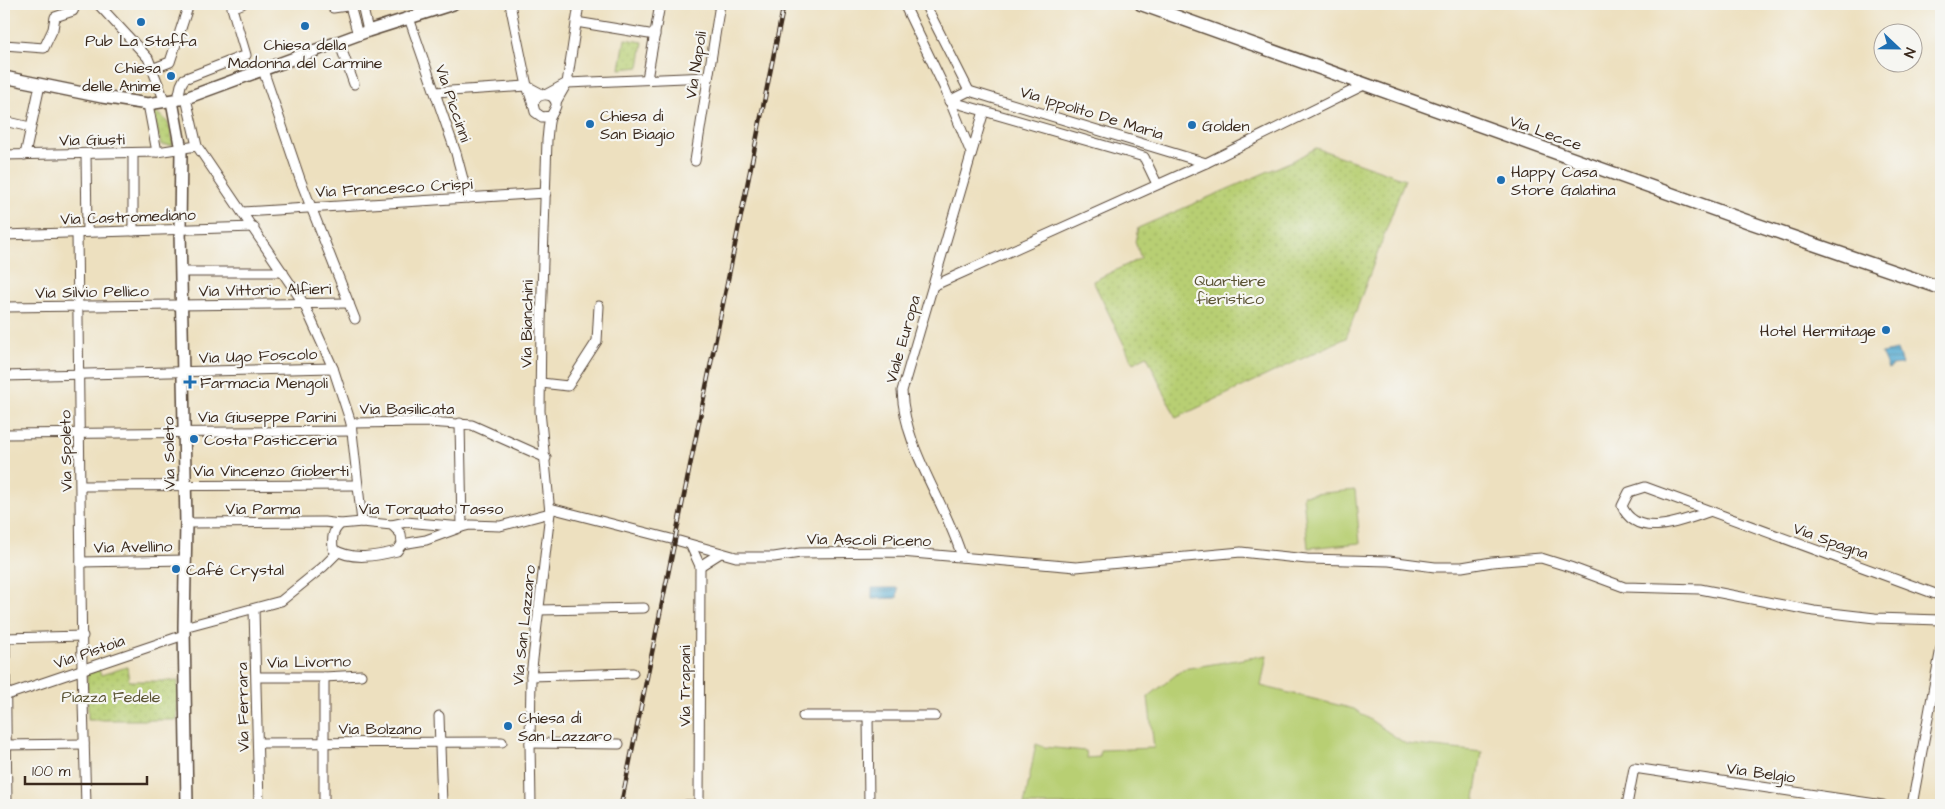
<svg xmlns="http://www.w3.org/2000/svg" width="1945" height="809" font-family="'Architects Daughter',sans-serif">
	<defs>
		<pattern id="park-dots" width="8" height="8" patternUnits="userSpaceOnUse" patternTransform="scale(1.25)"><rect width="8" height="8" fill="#b8cf73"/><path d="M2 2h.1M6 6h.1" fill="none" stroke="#9fb263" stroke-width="1.8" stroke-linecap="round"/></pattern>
		<pattern id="water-rules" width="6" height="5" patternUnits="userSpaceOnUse" patternTransform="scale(1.25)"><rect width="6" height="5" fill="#55aad1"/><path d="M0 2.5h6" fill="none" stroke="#488ba9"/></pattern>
	</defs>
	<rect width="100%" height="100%" fill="#f6f6f2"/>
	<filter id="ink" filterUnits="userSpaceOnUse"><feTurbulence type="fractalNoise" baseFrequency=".02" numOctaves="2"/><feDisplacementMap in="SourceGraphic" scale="10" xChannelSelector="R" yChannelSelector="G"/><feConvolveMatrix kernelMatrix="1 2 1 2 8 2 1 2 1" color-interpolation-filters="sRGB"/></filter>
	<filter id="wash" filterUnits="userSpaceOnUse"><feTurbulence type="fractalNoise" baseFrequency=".0096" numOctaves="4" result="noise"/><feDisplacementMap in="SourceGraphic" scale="20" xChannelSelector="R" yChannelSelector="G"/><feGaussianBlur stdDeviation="1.12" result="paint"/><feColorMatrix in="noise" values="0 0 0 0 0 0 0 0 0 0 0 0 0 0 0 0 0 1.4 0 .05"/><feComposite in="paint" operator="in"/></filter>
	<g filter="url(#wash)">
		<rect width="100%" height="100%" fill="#ede0bf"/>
		<g fill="#b8cf73" stroke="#7a7c48">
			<polygon points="1355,490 1360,543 1308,548 1303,495"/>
			<polygon points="1267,655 1261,686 1354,709 1406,744 1482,752 1474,805 1024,805 1036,744 1044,747 1086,751 1087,758 1100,757 1100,750 1154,748 1148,697 1183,669"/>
		</g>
		<g fill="url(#park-dots)" stroke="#7a7c48">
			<polygon points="625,39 643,42 639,67 620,69"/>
			<path d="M153,111C171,121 170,126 173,145H161Z"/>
			<polygon points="1316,148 1405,179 1346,338 1176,418 1147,356 1133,363 1093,281 1141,258 1135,242 1138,228 1292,161"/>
			<polygon points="127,667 129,681 178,681 177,720 88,720 87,671 98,668 101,675"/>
		</g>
		<g fill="url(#water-rules)" stroke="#486a78">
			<polygon points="1897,350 1902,364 1892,365 1892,367 1888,369 1881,353"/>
			<polygon points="872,588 898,588 897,598 872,599"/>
		</g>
	</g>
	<g filter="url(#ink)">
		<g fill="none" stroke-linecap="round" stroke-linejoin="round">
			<g stroke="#564536" stroke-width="11">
				<g id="minor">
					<polyline points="98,4 148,58 165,102"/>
					<polyline points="331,4 333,8 361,4"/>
					<polyline points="362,4 368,31"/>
					<polyline points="510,4 527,86 533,104"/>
					<polyline points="904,4 945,89 971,153"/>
					<polyline points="925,4 969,91"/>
					<polyline points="350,6 358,35"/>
					<polyline points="409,18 456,153 468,198"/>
					<polyline points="576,22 655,35"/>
					<polyline points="339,42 354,84"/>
					<polyline points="4,45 44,48 53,29 55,17 73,11 76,4"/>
					<polyline points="152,69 170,62 189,4"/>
					<polyline points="263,70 300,179 355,319"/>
					<polyline points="647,79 660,4"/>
					<polyline points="969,91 1206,163"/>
					<polyline points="435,92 527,86 542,94"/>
					<polyline points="547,94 567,83 708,77"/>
					<polyline points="186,98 197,146 304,304 333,368 351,423 362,522"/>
					<polyline points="178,99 181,85 184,79 246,55 232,8 242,4"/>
					<polyline points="949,101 1144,157 1157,184"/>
					<polyline points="949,101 969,91"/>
					<polyline points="556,102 567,83 579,4"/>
					<polyline points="148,104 157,152"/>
					<polyline points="4,121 30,127"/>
					<polyline points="133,153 133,231"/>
					<polyline points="86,154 87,232"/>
					<polyline points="4,155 157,152 197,146"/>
					<polyline points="25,155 40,85"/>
					<polyline points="695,161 720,4"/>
					<polyline points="243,212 546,193"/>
					<polyline points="77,233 82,668 86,805"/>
					<polyline points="4,235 254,227"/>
					<polyline points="181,272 283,272"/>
					<polyline points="933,286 1206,163 1366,84"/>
					<polyline points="4,307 349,303"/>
					<polyline points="4,376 333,368"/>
					<polyline points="541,383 568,386 597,341 599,306"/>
					<polyline points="351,423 428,422 472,425 546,458"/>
					<polyline points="460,423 462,527"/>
					<polyline points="4,434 351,431"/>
					<polyline points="81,486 357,485"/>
					<polyline points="550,508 671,539"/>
					<path d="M1711,511C1684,520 1637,541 1622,506L1629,492L1645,487L1941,596"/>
					<polyline points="186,523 324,522 340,524 362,522 392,525 406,522 462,527 470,525 500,526 550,513"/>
					<path d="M340,524C332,532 332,538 333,549C352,561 376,556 397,551L402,544L401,534L392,525"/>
					<polyline points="679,541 736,557 774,557 800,553 901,552 1076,567 1241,552 1307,559 1389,561 1435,567 1462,567 1492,562 1541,558 1570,567 1624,587 1700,589 1814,611 1875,618 1941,620"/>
					<polyline points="402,544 426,540 459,528"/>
					<polyline points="691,546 700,566 699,805"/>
					<path d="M962,557C945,500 905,452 902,391L984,111"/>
					<polyline points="81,562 186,560"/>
					<polyline points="700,566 719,554"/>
					<polyline points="254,609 259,805"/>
					<polyline points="538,610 644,608"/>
					<polyline points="184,627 281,601 323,567 338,552"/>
					<polyline points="4,638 83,636"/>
					<polyline points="5,638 7,805"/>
					<polyline points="531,676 633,673"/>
					<polyline points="257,677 324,677 361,675"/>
					<polyline points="324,677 324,805"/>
					<polyline points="4,696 184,635"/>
					<polyline points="439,716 442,805"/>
					<polyline points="803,716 935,716"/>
					<polyline points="868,716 869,805"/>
					<polyline points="258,743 502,742"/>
					<polyline points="530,743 619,744"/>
					<polyline points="4,745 84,744"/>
					<path d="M531,805L530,743L531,676L550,513L540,411L541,322L547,140C548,133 548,124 550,118C554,109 561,104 551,96C542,93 536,96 533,104L535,112L542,117L551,116"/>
					<polyline points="686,805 722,805"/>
					<polyline points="1627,805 1634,768 1883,805"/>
					<polyline points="1912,805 1941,648"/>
				</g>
			</g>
			<g stroke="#564536" stroke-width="14">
				<g id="tertiary">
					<polyline points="4,77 102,97 148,104 186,98 368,31 453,4"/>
					<polyline points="172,101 181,150 180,230 186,523 184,627 187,805"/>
				</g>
			</g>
			<g stroke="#564536" stroke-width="15">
				<polyline id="secondary" points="1141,4 1752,223 1941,288"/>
			</g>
			<use href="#minor" stroke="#fff" stroke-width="9"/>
			<use href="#tertiary" stroke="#fff" stroke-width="11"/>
			<use href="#secondary" stroke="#fff" stroke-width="12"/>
			<g stroke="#3b2a1e" stroke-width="4.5">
				<polyline id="rail" points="621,805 784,4"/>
			</g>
			<use href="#rail" stroke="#f6f6f2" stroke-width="2.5" stroke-dasharray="8" stroke-linecap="butt"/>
		</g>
	</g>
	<g fill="#1f6fb2" stroke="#f6f6f2" stroke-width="2">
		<circle cx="141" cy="22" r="5"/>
		<circle cx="305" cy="26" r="5"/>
		<circle cx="171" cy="76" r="5"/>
		<circle cx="590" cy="124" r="5"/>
		<circle cx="1192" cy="125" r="5"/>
		<circle cx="1501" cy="180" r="5"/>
		<circle cx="1886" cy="330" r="5"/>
		<path d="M187.5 374.5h5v5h5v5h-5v5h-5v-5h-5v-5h5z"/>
		<circle cx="194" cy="439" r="5"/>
		<circle cx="176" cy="569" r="5"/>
		<circle cx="508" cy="726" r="5"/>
	</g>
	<g text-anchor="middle" stroke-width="4.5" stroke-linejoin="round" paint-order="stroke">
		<g font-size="16" fill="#3b2a1e" stroke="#f6f6f2" text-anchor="start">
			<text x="141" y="46" text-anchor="middle">Pub La Staffa</text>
			<text x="305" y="50" text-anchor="middle">Chiesa della<tspan x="305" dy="18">Madonna del Carmine</tspan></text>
			<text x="161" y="73" text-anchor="end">Chiesa<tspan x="161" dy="18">delle Anime</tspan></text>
			<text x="600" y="121">Chiesa di<tspan x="600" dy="18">San Biagio</tspan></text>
			<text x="1202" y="131">Golden</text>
			<text x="1511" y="177">Happy Casa<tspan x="1511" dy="18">Store Galatina</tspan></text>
			<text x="1876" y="336" text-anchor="end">Hotel Hermitage</text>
			<text x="200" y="388">Farmacia Mengoli</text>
			<text x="204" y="445">Costa Pasticceria</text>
			<text x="186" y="575">Café Crystal</text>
			<text x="518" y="723">Chiesa di<tspan x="518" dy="18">San Lazzaro</tspan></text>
		</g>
		<g font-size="16" fill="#3b2a1e" stroke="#f6f6f2">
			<text transform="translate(695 65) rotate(-81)" y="6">Via Napoli</text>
			<text transform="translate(454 103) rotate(71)" y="6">Via Piccinni</text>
			<text transform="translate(1092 112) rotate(17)" y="6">Via Ippolito De Maria</text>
			<text transform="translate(1546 132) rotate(20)" y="6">Via Lecce</text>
			<text transform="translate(92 139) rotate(-1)" y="6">Via Giusti</text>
			<text transform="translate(394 187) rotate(-3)" y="6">Via Francesco Crispi</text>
			<text transform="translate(128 216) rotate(-2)" y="6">Via Castromediano</text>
			<text transform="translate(265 289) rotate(-1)" y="6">Via Vittorio Alfieri</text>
			<text transform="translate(92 291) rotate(-1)" y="6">Via Silvio Pellico</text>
			<text transform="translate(526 324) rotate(-89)" y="6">Via Bianchini</text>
			<text transform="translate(902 339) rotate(-74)" y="6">Viale Europa</text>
			<text transform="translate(258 355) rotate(-2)" y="6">Via Ugo Foscolo</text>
			<text x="407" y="414">Via Basilicata</text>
			<text x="267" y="422">Via Giuseppe Parini</text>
			<text transform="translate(65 451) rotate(-91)" y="6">Via Spoleto</text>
			<text transform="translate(168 453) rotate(-91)" y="6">Via Soleto</text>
			<text x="271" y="476">Via Vincenzo Gioberti</text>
			<text x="263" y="514">Via Parma</text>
			<text x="431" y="514">Via Torquato Tasso</text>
			<text transform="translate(869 539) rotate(1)" y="6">Via Ascoli Piceno</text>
			<text transform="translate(1831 540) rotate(20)" y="6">Via Spagna</text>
			<text transform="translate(133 546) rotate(-1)" y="6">Via Avellino</text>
			<text transform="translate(523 625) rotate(-84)" y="6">Via San Lazzaro</text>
			<text transform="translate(89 651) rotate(-19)" y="6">Via Pistoia</text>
			<text transform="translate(309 661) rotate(-1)" y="6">Via Livorno</text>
			<text transform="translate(684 686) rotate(-90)" y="6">Via Trapani</text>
			<text transform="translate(242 707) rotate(-91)" y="6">Via Ferrara</text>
			<text x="380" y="734">Via Bolzano</text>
			<text transform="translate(1761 772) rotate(8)" y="6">Via Belgio</text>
		</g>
		<g font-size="16" fill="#5a5333" stroke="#f6f6f2">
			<text x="1230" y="286">Quartiere<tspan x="1230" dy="18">fieristico</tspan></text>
			<text x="111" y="702">Piazza Fedele</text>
		</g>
	</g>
	<rect width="1945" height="809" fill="none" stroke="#f6f6f2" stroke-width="20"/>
	<g transform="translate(1898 48) rotate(112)"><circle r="24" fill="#f6f6f2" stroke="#aba49d"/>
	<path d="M0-4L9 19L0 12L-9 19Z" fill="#1f6fb2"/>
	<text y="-8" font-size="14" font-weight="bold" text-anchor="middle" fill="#3b2a1e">N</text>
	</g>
	<path d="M25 776v8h122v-8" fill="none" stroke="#3b2a1e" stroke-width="2.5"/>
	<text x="32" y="776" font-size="15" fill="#3b2a1e" stroke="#f6f6f2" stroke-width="4" paint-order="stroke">100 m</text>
</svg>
